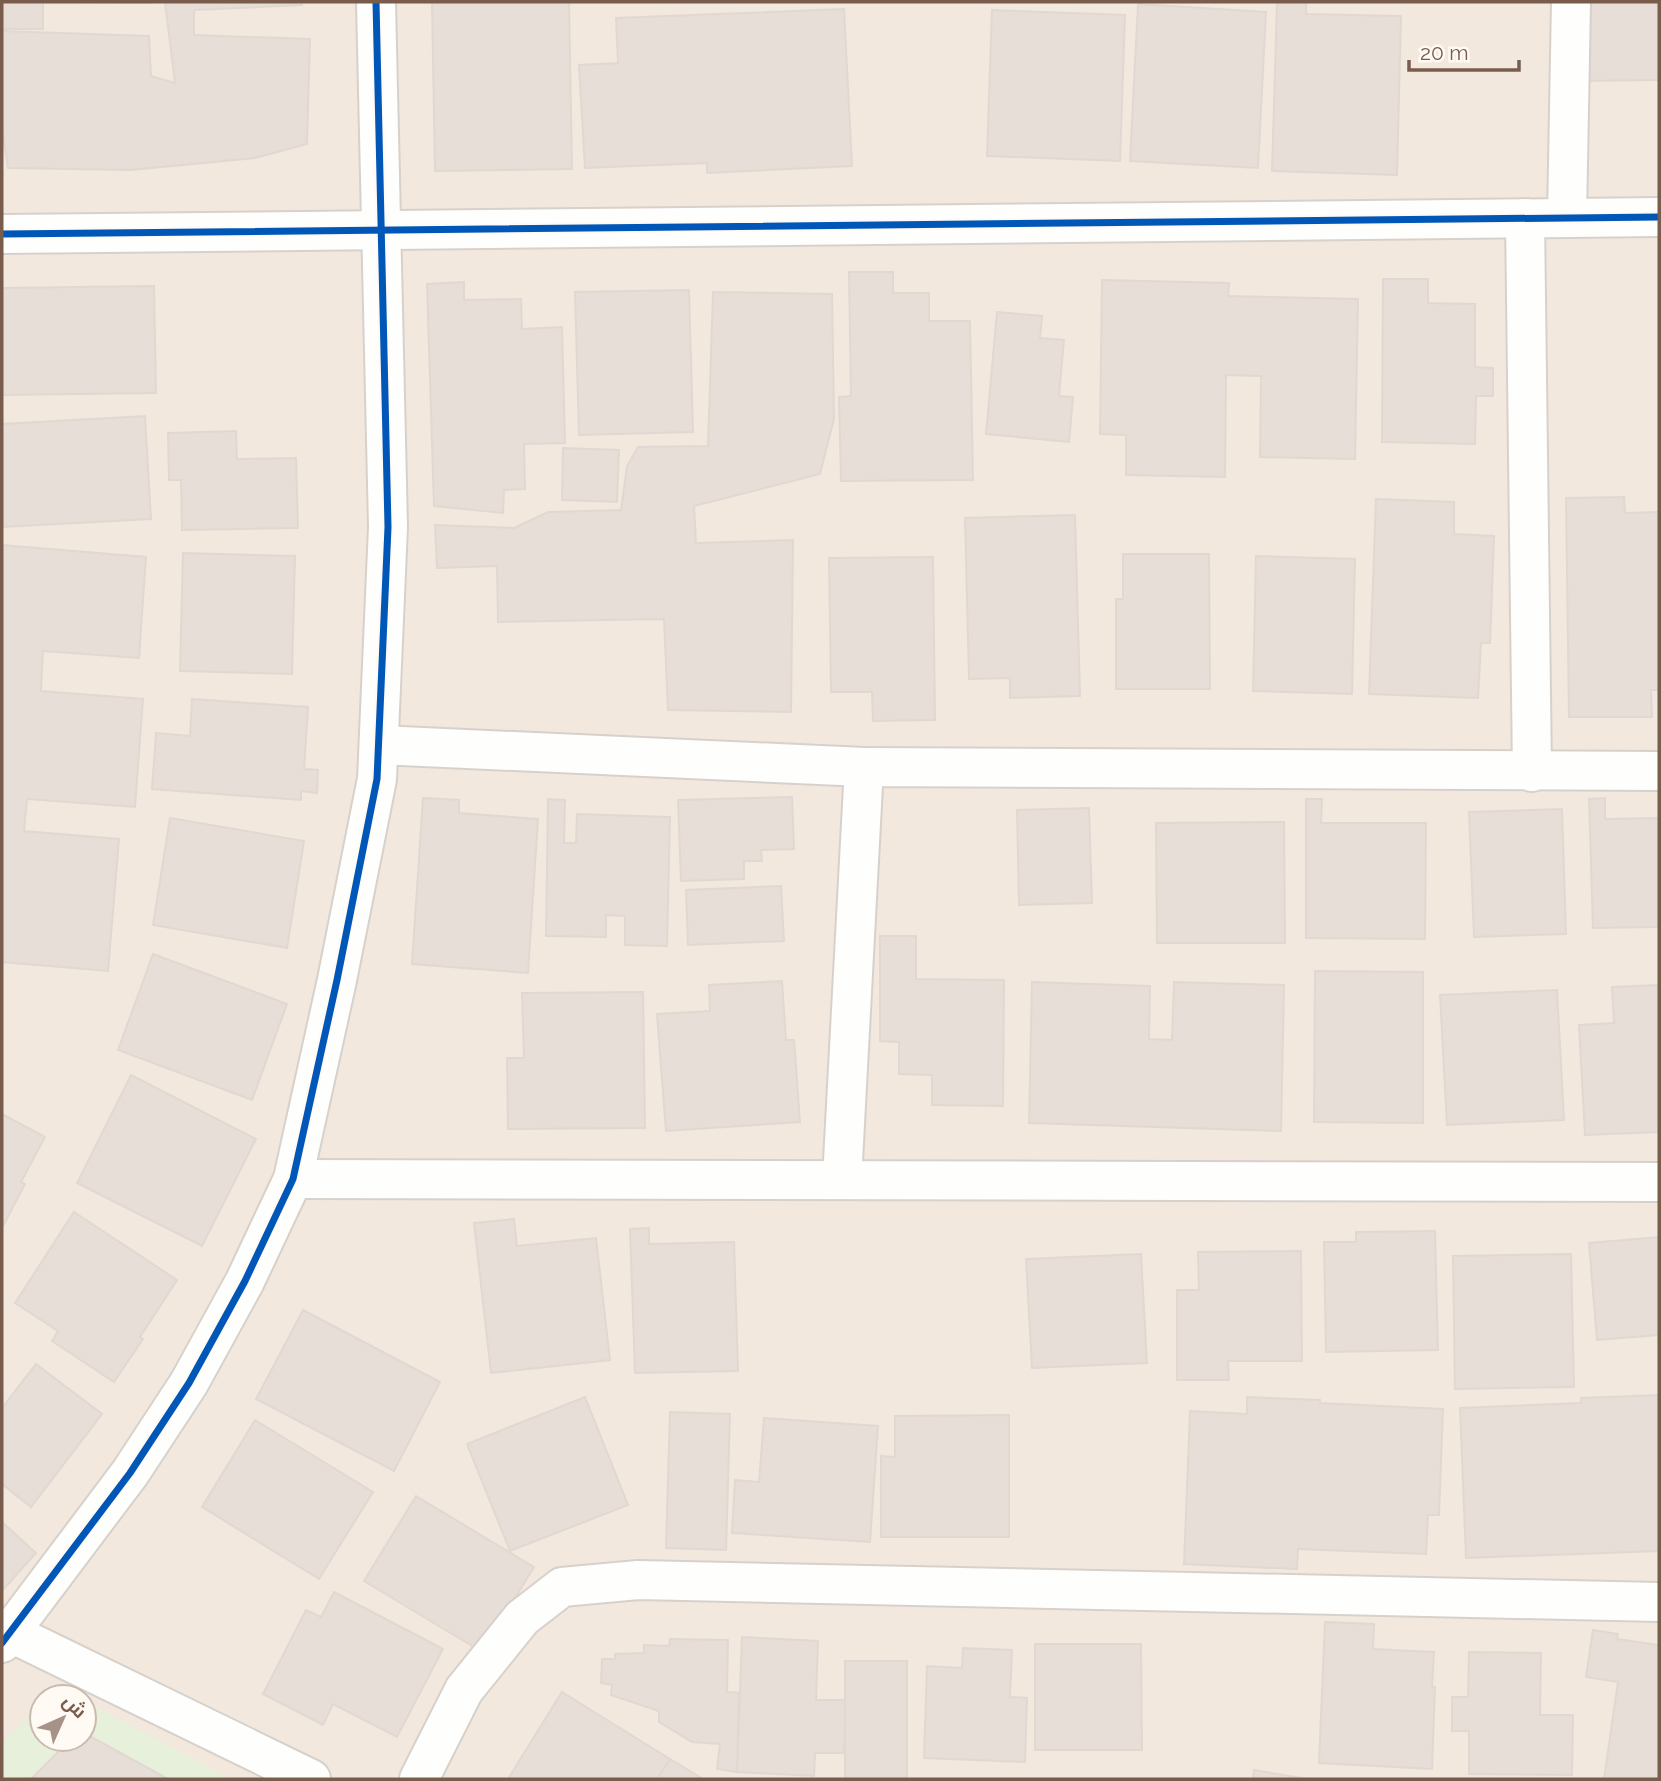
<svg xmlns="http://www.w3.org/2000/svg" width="1661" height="1781" font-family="Raleway,Cairo,sans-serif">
	<rect width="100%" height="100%" fill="#f9f5f0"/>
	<path fill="#f2e8de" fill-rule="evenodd" d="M2,2H1659V1779H2ZM42,1697H84V1739H42Z"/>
	<polygon fill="#e7f0db" points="36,1708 42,1708 42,1739 84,1739 84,1708 98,1708 230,1779 2,1779 2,1744"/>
	<g fill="#e6ded7" stroke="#e2d8d2" stroke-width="2">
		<polygon points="2,2 150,2 150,3 43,2 43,29 2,29"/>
		<polygon points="165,2 302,2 302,5 194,10 194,35 310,39 307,144 255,158 131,170 8,168 2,128 2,31 149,36 151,76 175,83"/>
		<polygon points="432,2 569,2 572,169 435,171"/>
		<polygon points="1277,2 1306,2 1306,14 1401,16 1397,175 1272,171"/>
		<polygon points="1576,2 1659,2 1659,80 1578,81"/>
		<polygon points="1138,4 1266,12 1258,168 1130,161"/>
		<polygon points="844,9 852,166 707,173 707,163 585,168 579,65 618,63 616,18"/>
		<polygon points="992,10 1125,15 1120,161 987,156"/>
		<polygon points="849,272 893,272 893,293 929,293 929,321 970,321 973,480 841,481 839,397 851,396"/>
		<polygon points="1383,279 1428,279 1428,303 1475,304 1475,367 1493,368 1493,396 1476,396 1475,444 1382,442"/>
		<polygon points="1102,280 1229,283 1228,296 1358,299 1355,459 1260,457 1261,376 1226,375 1225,477 1126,475 1126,435 1100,434"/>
		<polygon points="464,282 464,300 521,299 522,329 562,327 565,443 524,444 525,489 504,490 503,513 434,506 427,284"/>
		<polygon points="154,286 156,393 2,395 2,288"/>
		<polygon points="689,290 693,432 579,435 575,292"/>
		<polygon points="713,292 832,294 834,419 820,474 694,506 696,543 793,540 791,712 668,710 664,619 498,622 497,566 437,568 435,525 514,528 548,512 621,510 627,466 638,447 708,446"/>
		<polygon points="997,312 1042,316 1040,338 1064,340 1059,396 1073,397 1069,442 986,434"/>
		<polygon points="145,416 151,519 2,527 2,424"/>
		<polygon points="236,431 237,459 296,458 298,528 182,530 181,480 169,480 168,433"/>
		<polygon points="563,448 619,450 617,502 562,500"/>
		<polygon points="1624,497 1625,513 1659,512 1659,690 1651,690 1652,717 1569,717 1566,498"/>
		<polygon points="1376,499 1454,502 1454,534 1494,536 1490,643 1481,643 1478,698 1369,694"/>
		<polygon points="1075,515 1080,696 1010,698 1010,678 969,679 965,518"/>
		<polygon points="2,545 146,557 139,658 43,651 41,691 143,699 135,807 27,799 24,831 119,839 108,971 2,962"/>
		<polygon points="183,553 295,556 292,674 180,671"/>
		<polygon points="1123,554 1209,554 1210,689 1116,689 1116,599 1123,599"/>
		<polygon points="1256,556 1355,559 1352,694 1253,691"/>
		<polygon points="933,557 935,720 873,721 872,692 831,692 829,558"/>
		<polygon points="192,699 308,707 304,769 318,770 317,793 301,791 301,800 152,789 156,733 190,736"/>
		<polygon points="792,797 794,849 761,850 762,861 744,861 744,879 681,881 678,800"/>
		<polygon points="423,798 459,800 459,813 538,819 528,973 412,964"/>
		<polygon points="1605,798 1605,819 1659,818 1659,927 1593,928 1589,799"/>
		<polygon points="548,799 565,800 564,843 576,843 577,814 670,817 667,946 625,945 625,916 606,915 606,937 546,936"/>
		<polygon points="1306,799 1322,799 1321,823 1426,823 1425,939 1306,938"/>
		<polygon points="1089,808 1092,903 1019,905 1017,810"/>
		<polygon points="1562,809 1566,934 1474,937 1469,812"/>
		<polygon points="170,818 304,841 287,948 153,925"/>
		<polygon points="1284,822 1285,943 1157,943 1156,823"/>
		<polygon points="781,886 784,941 688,945 686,890"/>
		<polygon points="880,936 916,936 916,979 1004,980 1003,1106 932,1105 932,1075 899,1074 899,1042 880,1041"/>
		<polygon points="153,954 287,1004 252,1100 118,1050"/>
		<polygon points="1315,971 1423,972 1423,1123 1314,1122"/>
		<polygon points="782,981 786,1040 794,1040 800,1122 666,1131 657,1014 710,1011 709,985"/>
		<polygon points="1032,982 1150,986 1149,1039 1172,1040 1174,982 1284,985 1281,1131 1029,1123"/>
		<polygon points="1659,985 1659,1132 1585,1135 1579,1025 1614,1023 1612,987"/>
		<polygon points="1557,990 1564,1120 1447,1125 1440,995"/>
		<polygon points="643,992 645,1128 508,1129 507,1058 524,1058 522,993"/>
		<polygon points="131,1075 256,1139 202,1246 77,1183"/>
		<polygon points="2,1114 45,1137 21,1182 25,1184 2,1228"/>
		<polygon points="74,1212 177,1280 140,1337 143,1339 114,1382 52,1341 58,1331 15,1303"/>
		<polygon points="514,1219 517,1246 596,1238 610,1360 491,1373 474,1223"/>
		<polygon points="649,1228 649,1244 734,1242 738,1371 635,1373 630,1229"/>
		<polygon points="1435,1231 1438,1350 1326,1352 1324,1242 1356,1242 1356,1232"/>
		<polygon points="1659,1237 1659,1335 1597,1340 1589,1243"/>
		<polygon points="1301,1251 1302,1361 1228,1361 1229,1380 1177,1380 1177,1290 1199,1290 1198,1252"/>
		<polygon points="1141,1254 1147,1363 1032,1368 1026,1259"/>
		<polygon points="1571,1254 1574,1387 1455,1389 1453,1256"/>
		<polygon points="303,1310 440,1382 394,1471 256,1399"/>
		<polygon points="36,1364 102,1414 31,1507 2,1484 2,1408"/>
		<polygon points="1659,1395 1659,1551 1466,1558 1460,1408 1581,1403 1581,1398"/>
		<polygon points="585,1397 628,1505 510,1551 467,1444"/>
		<polygon points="1247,1397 1320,1400 1320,1403 1443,1409 1439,1515 1428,1515 1426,1554 1298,1549 1297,1569 1184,1564 1190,1411 1247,1414"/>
		<polygon points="670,1412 730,1414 726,1550 666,1548"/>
		<polygon points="1009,1415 1009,1537 881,1537 881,1456 895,1457 895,1416"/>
		<polygon points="764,1418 878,1426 870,1542 732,1533 735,1480 759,1482"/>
		<polygon points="255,1420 373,1492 319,1579 202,1507"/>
		<polygon points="416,1496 534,1567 482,1652 364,1581"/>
		<polygon points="2,1522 36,1553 2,1591"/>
		<polygon points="334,1592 443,1649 397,1737 333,1704 323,1725 263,1694 306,1610 321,1617"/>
		<polygon points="1325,1622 1374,1624 1373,1649 1434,1652 1432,1687 1435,1687 1432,1769 1319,1763"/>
		<polygon points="1593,1630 1618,1634 1617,1639 1659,1645 1659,1779 1604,1779 1618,1682 1586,1677"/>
		<polygon points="742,1637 818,1641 816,1700 846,1700 844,1753 815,1753 814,1776 737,1772"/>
		<polygon points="670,1639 728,1640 727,1692 739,1693 737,1772 717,1769 720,1744 692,1742 659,1722 659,1711 611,1695 612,1685 601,1683 602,1659 615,1659 615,1654 644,1653 644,1645 669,1646"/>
		<polygon points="1035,1644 1141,1644 1142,1750 1035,1750"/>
		<polygon points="963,1648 1012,1650 1010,1697 1027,1698 1025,1762 924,1758 927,1666 962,1668"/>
		<polygon points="1469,1652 1541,1653 1540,1715 1573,1715 1572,1775 1469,1774 1469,1731 1452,1731 1452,1697 1468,1697"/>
		<rect x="845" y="1661" width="62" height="118"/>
		<polygon points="562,1692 670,1759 657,1779 508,1779"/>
		<polygon points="84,1733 168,1779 31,1779 71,1739 84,1739"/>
		<polygon points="670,1759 703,1779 657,1779"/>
		<polygon points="1254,1770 1308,1779 1253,1779"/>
	</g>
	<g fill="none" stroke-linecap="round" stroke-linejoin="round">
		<g stroke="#d7d1cb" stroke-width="42">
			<g id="minor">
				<polyline points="1525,218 1532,772"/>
				<polyline points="1567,218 1571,2"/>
				<polyline points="2,234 1659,217"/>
				<polyline points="379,745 864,767"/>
				<polyline points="293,1179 1659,1182"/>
				<polyline points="842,1180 864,767 1659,771"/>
				<polyline points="11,1633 311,1779"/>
				<polyline points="2,1643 130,1473 189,1383 245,1281 293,1179 337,980 377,779 388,527 376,2"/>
				<polyline points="419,1779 464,1690 522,1618 562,1587 638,1580 1659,1602"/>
			</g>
		</g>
		<use href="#minor" stroke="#fefefd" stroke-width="38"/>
		<g stroke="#fffaf3" stroke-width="11">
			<g id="cycleway">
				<polyline points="2,234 1659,217"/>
				<polyline points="2,1643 130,1473 189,1383 245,1281 293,1179 337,980 377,779 388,527 376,2"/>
			</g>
		</g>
		<use href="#cycleway" stroke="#0057b8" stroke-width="7"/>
	</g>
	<rect width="1661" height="1781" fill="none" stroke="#7a5c4d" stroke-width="7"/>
	<g transform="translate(63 1718) rotate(45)"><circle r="33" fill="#fffaf3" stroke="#cabbb1" stroke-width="2"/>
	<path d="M0-5L12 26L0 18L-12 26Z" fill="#a69286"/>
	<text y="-10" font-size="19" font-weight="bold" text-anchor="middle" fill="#7a5c4d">ش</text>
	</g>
	<path d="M1409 60v10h110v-10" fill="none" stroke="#7a5c4d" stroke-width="3.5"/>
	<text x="1420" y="60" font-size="21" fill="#7a5c4d" stroke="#fffaf3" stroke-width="5" paint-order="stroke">20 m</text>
</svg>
